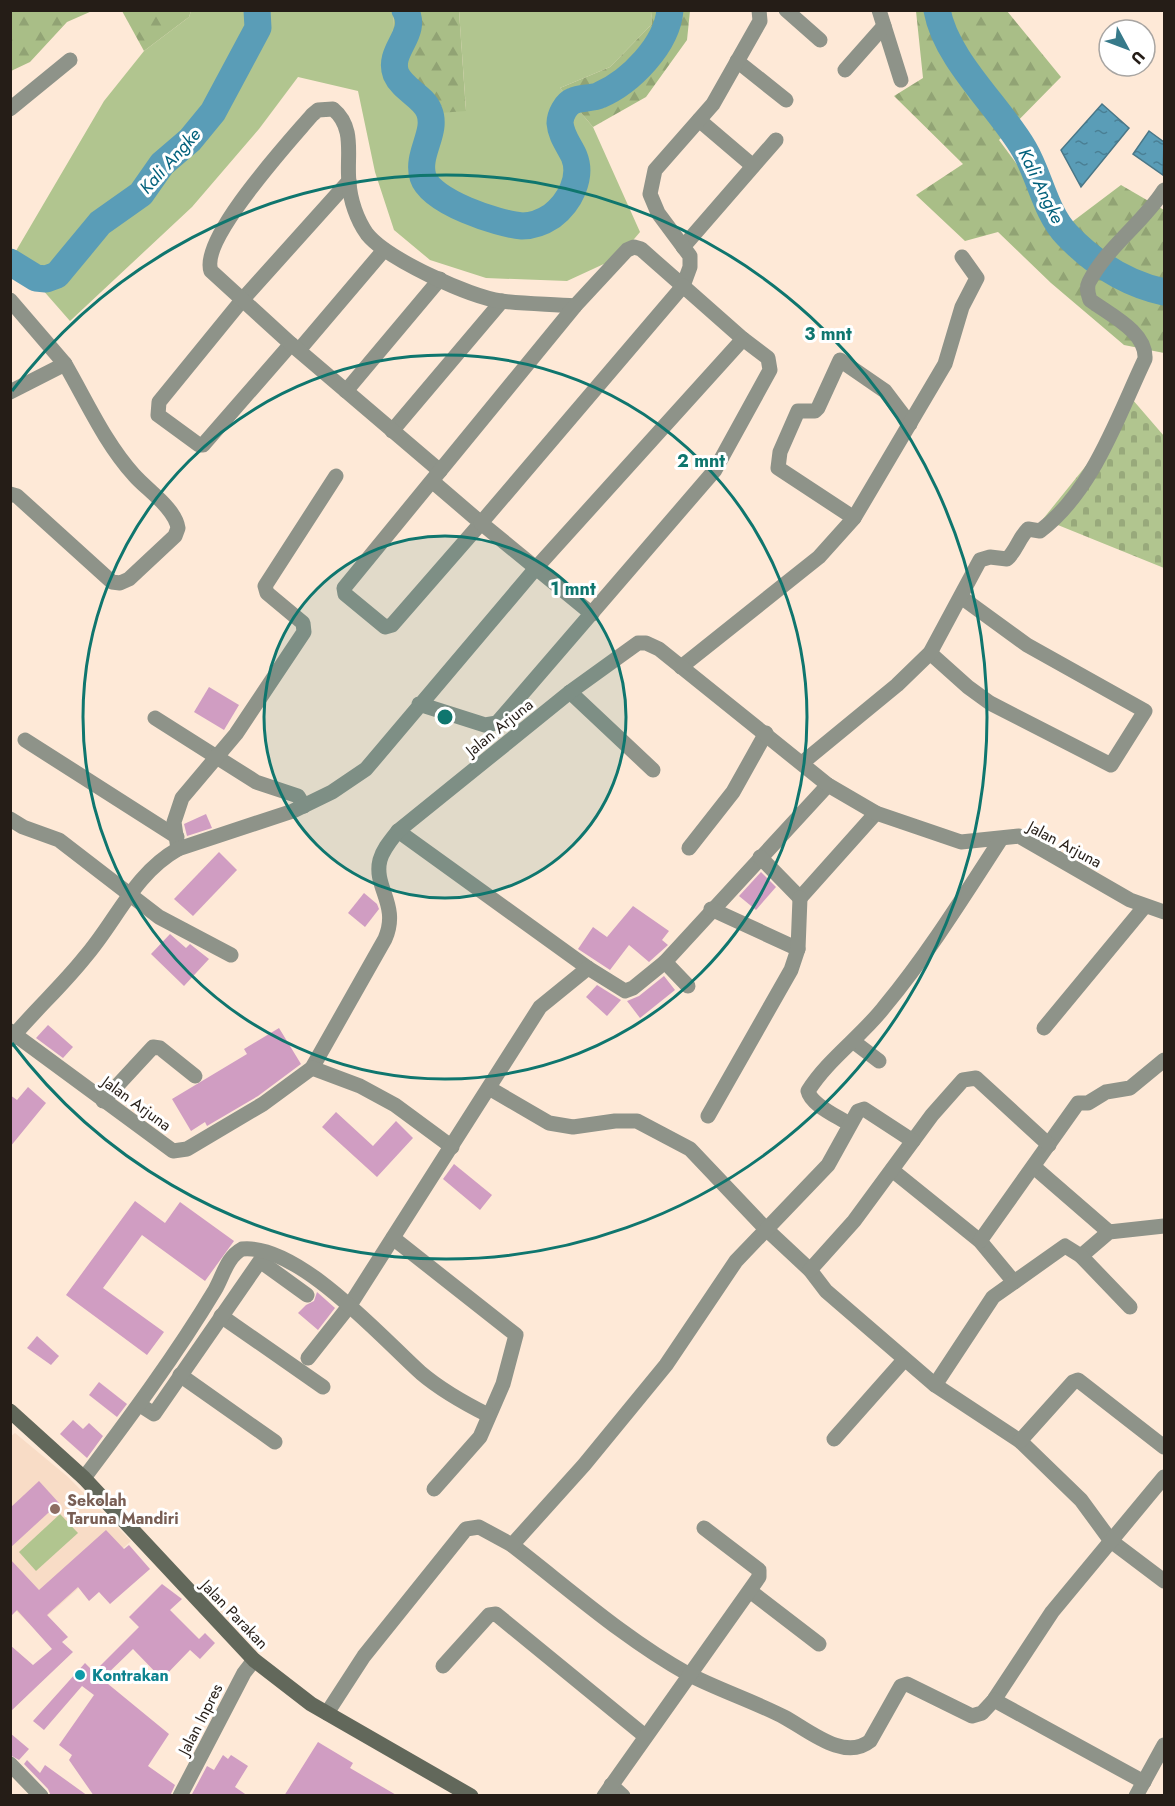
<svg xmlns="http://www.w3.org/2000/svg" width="1175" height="1806" font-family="Jost,sans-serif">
	<defs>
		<pattern id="forest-firs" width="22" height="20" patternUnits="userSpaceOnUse" patternTransform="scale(1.5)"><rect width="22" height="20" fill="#a9be87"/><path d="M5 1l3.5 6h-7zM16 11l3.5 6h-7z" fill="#91a374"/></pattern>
		<pattern id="cemetery-stones" width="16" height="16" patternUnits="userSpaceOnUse" patternTransform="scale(1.5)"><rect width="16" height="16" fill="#b1c58f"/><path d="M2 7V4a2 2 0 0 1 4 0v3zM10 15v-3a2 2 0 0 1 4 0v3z" fill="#98a97b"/></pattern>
		<pattern id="water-ripples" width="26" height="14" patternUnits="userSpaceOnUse" patternTransform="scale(1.5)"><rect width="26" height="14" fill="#5a9db7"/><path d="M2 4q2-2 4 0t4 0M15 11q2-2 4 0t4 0" fill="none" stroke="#4a7f94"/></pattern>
	</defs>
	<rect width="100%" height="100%" fill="#fee9d7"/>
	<polygon fill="#f8dcc6" points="15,1433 68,1477 131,1541 34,1628 11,1606 10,1437"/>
	<g fill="#b1c58f">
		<polygon points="191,11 394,11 390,83 466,110 459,11 651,11 652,24 610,67 560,88 593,127 640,232 619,257 567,281 486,278 430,260 394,230 375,172 358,91 298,77 259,129 192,207 70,321 13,256 104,101 144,51 189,17"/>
		<polygon points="60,1514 78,1533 36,1571 19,1552"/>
	</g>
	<g fill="url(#forest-firs)">
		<polygon points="11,10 92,10 92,11 67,22 30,62 11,71"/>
		<polygon points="122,11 191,11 189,17 144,51"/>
		<polygon points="394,11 459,11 466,111 426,114 390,83"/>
		<polygon points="651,11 690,11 687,40 646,97 593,127 560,88 610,67 652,24"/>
		<polygon points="916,11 1007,11 1061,77 999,140 1064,228 1121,185 1164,210 1164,353 1124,345 1051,283 998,232 965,241 916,195 963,164 894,96 923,78"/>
	</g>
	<polygon fill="url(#cemetery-stones)" points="1126,392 1164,436 1164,568 1043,519 1089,462"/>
	<g fill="url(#water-ripples)" stroke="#4a7787" stroke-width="1.5">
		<polygon points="1102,104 1129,128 1081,187 1061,150"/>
		<polygon points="1149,131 1164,142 1163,175 1133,154"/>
	</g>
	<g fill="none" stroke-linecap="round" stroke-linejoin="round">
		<g stroke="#5a9db7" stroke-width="27">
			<path d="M405,10C419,34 387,50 396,74C403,90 423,96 429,111C438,132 416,154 423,177C431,202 498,224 522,226C533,226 543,222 552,216C569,203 583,178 574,156C569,145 561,136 560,123C560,115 566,104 573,101C581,97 592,99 600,95C630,82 667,45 670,10"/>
			<path d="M937,10C946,60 999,106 1024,149C1040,176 1045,212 1067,235C1094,263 1127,284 1164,292"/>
			<polyline points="10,262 36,278 46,279 57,275 100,223 141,194 162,164 190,140 213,112 258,28 257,10"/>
		</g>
	</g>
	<g fill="#d09dc2">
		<polygon points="209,687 239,705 224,730 194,712"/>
		<polygon points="206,814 212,828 187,836 184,824"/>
		<polygon points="219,852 237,870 193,916 174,899"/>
		<polygon points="761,872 776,887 756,910 739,896"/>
		<polygon points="364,893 377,904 379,909 365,927 348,913"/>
		<polygon points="633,906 669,931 662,940 668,945 649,962 629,945 610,970 578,949 593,927 607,937"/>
		<polygon points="170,934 186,948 190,944 209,959 184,986 151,954"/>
		<polygon points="664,976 675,990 640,1018 627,1001 639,996"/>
		<polygon points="597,985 621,1000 607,1016 586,997"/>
		<polygon points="48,1025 73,1047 63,1058 36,1038"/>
		<polygon points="279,1028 301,1064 258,1096 207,1126 205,1122 191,1131 172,1099 247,1054 244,1049"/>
		<polygon points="28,1087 46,1103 10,1147 10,1095 17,1100"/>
		<polygon points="336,1112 373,1146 396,1121 413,1138 377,1177 322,1127"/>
		<polygon points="454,1164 492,1195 480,1210 443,1179"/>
		<polygon points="135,1201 165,1223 180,1202 234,1241 205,1281 142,1235 103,1288 164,1332 147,1355 66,1295"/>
		<polygon points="317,1292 335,1308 318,1330 298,1313 306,1305 314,1301"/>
		<polygon points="37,1336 59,1356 51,1365 27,1348"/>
		<polygon points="99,1382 127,1404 117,1417 89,1395"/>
		<polygon points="73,1420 83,1429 89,1423 103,1436 87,1458 60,1434"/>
		<polygon points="39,1481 59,1503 10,1548 10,1508"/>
		<polygon points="106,1530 124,1549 129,1545 150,1569 110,1604 99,1592 89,1601 78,1587 47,1615 68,1637 62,1642 73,1652 10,1712 10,1645 33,1665 52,1649 17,1610 10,1617 10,1559 39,1590"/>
		<polygon points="162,1584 182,1599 170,1610 199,1639 205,1633 215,1643 200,1659 190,1650 162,1679 133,1649 102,1679 169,1734 148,1766 175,1785 170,1796 94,1796 69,1760 72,1755 59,1745 94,1695 82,1686 44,1730 33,1721 85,1663 94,1672 139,1627 129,1617"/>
		<polygon points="10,1733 29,1749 19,1760 10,1755"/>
		<polygon points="318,1742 353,1763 350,1768 398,1796 284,1796"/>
		<polygon points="223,1755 228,1759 231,1755 248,1766 235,1787 248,1796 191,1796 207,1766 214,1770"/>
		<polygon points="27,1760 40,1773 45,1765 88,1796 51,1796 48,1789 24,1764"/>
	</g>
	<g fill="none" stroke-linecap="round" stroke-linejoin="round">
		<g stroke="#8e9389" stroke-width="15">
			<polyline points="786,10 820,40"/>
			<polyline points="879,10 901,80"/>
			<polyline points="737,61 786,100"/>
			<polyline points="845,70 884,26"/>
			<polyline points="10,109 70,60"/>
			<polyline points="699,120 753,166"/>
			<polyline points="683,247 776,140"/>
			<polyline points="10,300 65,364"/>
			<polyline points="291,344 203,445 199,445 158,415 159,402 243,299 349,181"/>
			<polyline points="299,350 384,250"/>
			<polyline points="346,391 440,279"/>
			<path d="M10,392L65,364C87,402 105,443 134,475C147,490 175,508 178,528L175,536L129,579L120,583L112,582L17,496L10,494"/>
			<polyline points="392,431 502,301"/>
			<path d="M440,471L291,344L211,271C199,239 290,141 312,115L318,110L333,109C356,128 346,157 349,182C350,200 357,220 367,234C387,259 470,297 501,301C525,304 551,304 575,306"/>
			<polyline points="432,481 481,523 392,625 385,627 345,594 344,588 575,306 627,250 634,247 641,249 683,286 690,267 690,256 658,213 650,194 655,170 713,104 760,21 759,10"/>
			<polyline points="854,518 778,468 780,452 798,411 815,411 818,408 840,360 885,391 910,424"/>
			<polyline points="592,614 481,523 683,286 743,339"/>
			<polyline points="930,653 968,687 990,703 1111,765 1145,711 1027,645 961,597"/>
			<polyline points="681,667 819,557 854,518 945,364 962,307 977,278 962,257"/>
			<polyline points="570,692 653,770"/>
			<polyline points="155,718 256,782 298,796 304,806"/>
			<polyline points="25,740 177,837"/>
			<path d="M802,763L897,685L930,653L980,560L990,557L1007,559C1016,551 1019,538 1028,529L1040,531C1093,491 1117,418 1145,359C1147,332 1110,315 1090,300C1088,293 1086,288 1089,282C1107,247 1143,223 1164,190"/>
			<polyline points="10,819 23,827 59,840 159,917 231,955"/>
			<polyline points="398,831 588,968 625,991 633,988 665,962 828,785"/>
			<polyline points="689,848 733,792 766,733"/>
			<polyline points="178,849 174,822 182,798 236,734 304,632 303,623 267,593 265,586 336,476"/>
			<polyline points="760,857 800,898 876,813"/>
			<polyline points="711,909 798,949"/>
			<polyline points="665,962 688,986"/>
			<polyline points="1044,1028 1145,906"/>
			<path d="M10,1031L173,1151L187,1149L263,1104L312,1068L385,939C400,905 373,887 380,860C383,849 391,840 398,831L570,692L638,643H646L659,649L828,785L876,813L961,842L1019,836L1130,900L1164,912"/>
			<path d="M10,1040C34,1011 62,986 85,957C117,920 134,874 178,849L293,811L332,792L366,769L536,568L743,339L768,358L770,370L715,470L497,723L485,725L419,704"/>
			<polyline points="854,1042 879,1061"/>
			<polyline points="312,1068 360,1086 395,1105 452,1147"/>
			<polyline points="489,1088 549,1123 573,1127 615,1121 637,1121 690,1149 765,1228 810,1270 826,1291 935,1385 1020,1441 1081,1500 1111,1541 1164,1581"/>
			<polyline points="103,1101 153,1047 160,1048 195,1076"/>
			<polyline points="708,1116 791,970 798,949 800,898"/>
			<path d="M849,1124C837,1116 811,1105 808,1091C828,1059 862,1036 885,1006C928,954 964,896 1001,839"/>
			<polyline points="1034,1167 1109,1232"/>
			<polyline points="892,1170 980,1241 1014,1282"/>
			<polyline points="393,1238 516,1335 503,1384 480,1437 434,1489"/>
			<polyline points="980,1241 1078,1103 1088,1103 1106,1092 1130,1088 1164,1060"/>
			<polyline points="1081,1256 1109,1232 1164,1226"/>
			<polyline points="810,1270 854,1221 932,1115 963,1080 976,1078 1049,1145"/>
			<polyline points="221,1316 323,1387"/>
			<polyline points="308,1358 350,1305 540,1007 588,968"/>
			<polyline points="180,1375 275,1442"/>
			<polyline points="935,1385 993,1297 1065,1246 1081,1256 1130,1307"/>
			<polyline points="140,1405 154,1414 260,1261 307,1295"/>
			<polyline points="834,1439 904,1360"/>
			<polyline points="1020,1441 1073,1382 1078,1380 1164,1447"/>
			<path d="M84,1478C130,1417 176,1355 215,1290C223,1276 227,1257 242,1249C298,1243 382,1338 421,1373C441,1390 464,1403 488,1415"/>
			<path d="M512,1545C569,1589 625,1639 688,1674C719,1690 753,1701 784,1717C807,1729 844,1762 870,1741L901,1686L907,1684L972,1716L982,1713L994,1700L1052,1612L1164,1477"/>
			<polyline points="750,1591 819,1644"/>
			<polyline points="443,1666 489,1615 496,1614 645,1736"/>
			<polyline points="994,1700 1144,1782"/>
			<polyline points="327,1713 364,1656 466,1529 479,1527 512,1545 584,1465 666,1365 736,1261 828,1165 858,1111 864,1109 913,1141"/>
			<polyline points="10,1764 41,1796"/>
			<polyline points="611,1785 623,1796"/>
			<polyline points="180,1796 244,1673 254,1660"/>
			<polyline points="604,1796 759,1577 759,1570 704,1528"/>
			<polyline points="1136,1796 1164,1745"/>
		</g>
		<polyline stroke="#62685b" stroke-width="15" points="10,1411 84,1478 254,1660 311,1704 471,1796"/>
	</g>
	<circle cx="445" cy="717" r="181" fill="#0f766e" fill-opacity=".12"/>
	<g fill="none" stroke="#0f766e" stroke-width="3">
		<circle cx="445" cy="717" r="181"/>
		<circle cx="445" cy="717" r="362"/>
		<path d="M12 391A542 542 0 1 1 12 1043"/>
	</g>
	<circle fill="#8d6e63" stroke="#fff" stroke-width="2" cx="55" cy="1509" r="6"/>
	<circle fill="#0f9aa8" stroke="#fff" stroke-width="2" cx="80" cy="1675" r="6"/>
	<g text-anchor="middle" stroke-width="6" stroke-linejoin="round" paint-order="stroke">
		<g font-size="16" fill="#251d17" stroke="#fff">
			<text transform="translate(499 727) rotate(-39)" y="6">Jalan Arjuna</text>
			<text transform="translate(1065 844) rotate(28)" y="6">Jalan Arjuna</text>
			<text transform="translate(137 1103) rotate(36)" y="6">Jalan Arjuna</text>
			<text transform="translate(235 1614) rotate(46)" y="6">Jalan Parakan</text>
			<text transform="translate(200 1719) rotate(-63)" y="6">Jalan Inpres</text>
		</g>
		<g font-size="16" font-weight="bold" fill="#785e54" stroke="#fff" text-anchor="start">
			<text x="67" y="1506">Sekolah<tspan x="67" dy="18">Taruna Mandiri</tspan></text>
		</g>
		<g font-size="16" font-weight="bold" fill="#0d838f" stroke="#fff" text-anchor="start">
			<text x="92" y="1681">Kontrakan</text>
		</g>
		<g font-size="18" font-style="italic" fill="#01607b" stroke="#fff">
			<text transform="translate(170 161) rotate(-48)" y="6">Kali Angke</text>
			<text transform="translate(1041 186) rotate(64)" y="6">Kali Angke</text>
		</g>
	</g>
	<circle cx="445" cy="717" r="9" fill="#0f766e" stroke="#fff" stroke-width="3"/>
	<g font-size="18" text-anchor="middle" font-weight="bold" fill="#0f766e" stroke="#fff" stroke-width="6" stroke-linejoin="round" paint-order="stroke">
		<text x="828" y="340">3 mnt</text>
		<text x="701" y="467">2 mnt</text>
		<text x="573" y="595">1 mnt</text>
	</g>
	<rect width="1175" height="1806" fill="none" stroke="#251d17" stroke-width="24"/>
	<g transform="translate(1127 48) rotate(131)"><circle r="28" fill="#ffffff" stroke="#a8a5a2" stroke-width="1.5"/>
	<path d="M0-4.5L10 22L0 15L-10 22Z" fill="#377a8a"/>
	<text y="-9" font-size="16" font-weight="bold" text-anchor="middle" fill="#251d17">U</text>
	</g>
</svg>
